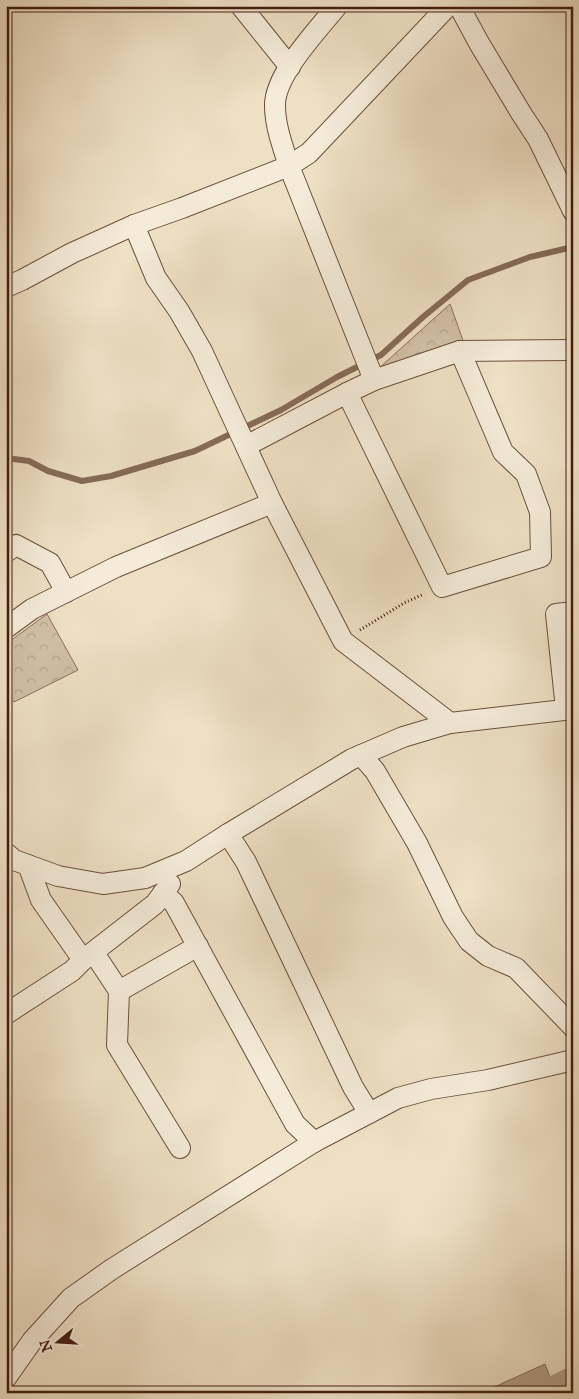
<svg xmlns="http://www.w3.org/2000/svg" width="579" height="1399" font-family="'IM FELL Great Primer',serif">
	<defs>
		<pattern id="park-crowns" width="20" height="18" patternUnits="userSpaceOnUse" patternTransform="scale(1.25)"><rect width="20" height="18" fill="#d1bfa5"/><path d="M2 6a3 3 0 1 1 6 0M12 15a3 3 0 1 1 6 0" fill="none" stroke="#b5a48d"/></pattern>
	</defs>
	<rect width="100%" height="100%" fill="#eee0c4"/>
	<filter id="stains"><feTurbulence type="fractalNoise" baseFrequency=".004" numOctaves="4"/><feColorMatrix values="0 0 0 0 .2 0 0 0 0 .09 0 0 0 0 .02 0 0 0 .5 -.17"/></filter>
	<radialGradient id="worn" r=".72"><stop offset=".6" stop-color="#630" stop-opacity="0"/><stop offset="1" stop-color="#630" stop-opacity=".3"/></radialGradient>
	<g fill="url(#park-crowns)" stroke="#896f5a">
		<polygon points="450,304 465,346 377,370"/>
		<polygon points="47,614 78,670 14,702 6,692 6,644"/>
	</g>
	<polygon fill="#b39e87" stroke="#856b57" points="545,1364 556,1393 481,1393"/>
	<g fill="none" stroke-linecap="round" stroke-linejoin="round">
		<polyline stroke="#856b57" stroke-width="6" points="6,458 29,461 48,471 82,481 111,476 195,451 281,410 337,377 381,355 423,317 468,280 530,257 573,247"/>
		<polyline stroke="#b39e87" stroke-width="38" points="559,1393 573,1386"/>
		<g stroke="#6c4f3d" stroke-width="22">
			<g id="minor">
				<polyline points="241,6 290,67"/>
				<path d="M337,6C318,30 274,75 275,106C275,126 283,147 289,166L374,380"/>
				<polyline points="459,6 479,43 521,113 538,139 573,211"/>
				<polyline points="134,225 156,278 179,311 202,351 272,503 343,641 450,723"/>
				<polyline points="6,287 22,280 72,253 134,225 182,208 289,166 309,153 448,6"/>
				<polyline points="347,393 442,587 541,557 540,512 526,474 503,452 460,351"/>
				<polyline points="246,446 347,393 374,380 460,351 573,350"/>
				<polyline points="6,552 16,545 50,563 66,592"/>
				<polyline points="6,628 32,609 116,567 272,503"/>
				<polyline points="566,709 556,614 573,612"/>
				<polyline points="361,755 375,771 417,843 453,917 469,941 488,956 516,968 573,1027"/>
				<polyline points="228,834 246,862 353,1087 369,1113"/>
				<polyline points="6,853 14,860 58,876 103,884 145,878 186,861 228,834 352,759 403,737 450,723 573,709"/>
				<polyline points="28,865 41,900 83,960"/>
				<polyline points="163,893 174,903 295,1124 314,1142"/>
				<polyline points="94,953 119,991 117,1045 180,1148"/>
				<polyline points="119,991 198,946"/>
				<polyline points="6,1014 72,971 83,960 155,904 170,884"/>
				<polyline points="6,1378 32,1341 71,1298 112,1269 314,1142 398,1098 431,1089 488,1080 573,1060"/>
			</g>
		</g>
		<polyline stroke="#411f10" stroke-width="3" stroke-dasharray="1 2.5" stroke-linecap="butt" points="360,630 404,603 424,594"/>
		<use href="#minor" stroke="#f4ebd9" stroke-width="20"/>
	</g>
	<rect width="579" height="1399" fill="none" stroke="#eee0c4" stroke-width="25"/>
	<rect x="8" y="8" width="564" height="1384" fill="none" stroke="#411f10" stroke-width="2.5"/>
	<rect x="12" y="12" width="554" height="1374" fill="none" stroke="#411f10"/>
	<g transform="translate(58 1342) rotate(252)" stroke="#f4ebd9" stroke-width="4" paint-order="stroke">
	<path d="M0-4L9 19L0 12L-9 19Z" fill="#411f10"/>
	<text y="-8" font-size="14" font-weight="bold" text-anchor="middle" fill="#411f10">N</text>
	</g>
	<rect width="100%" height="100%" filter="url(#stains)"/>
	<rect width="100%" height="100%" fill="url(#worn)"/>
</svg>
